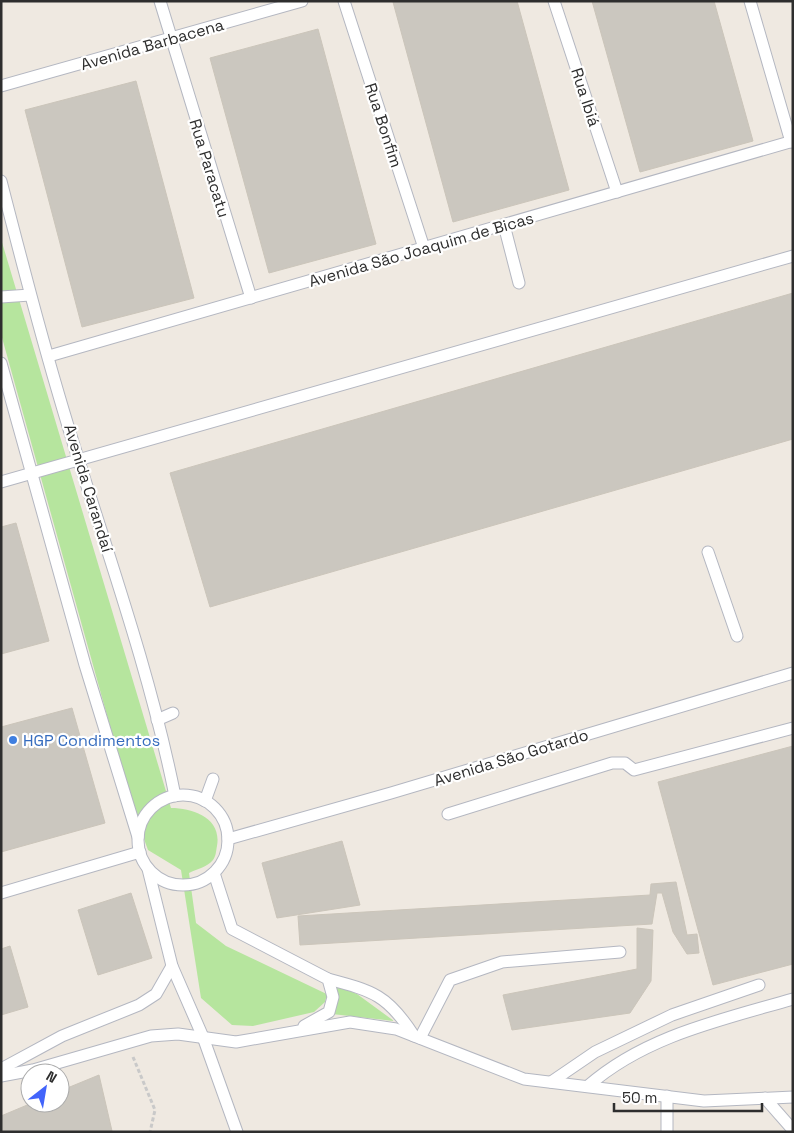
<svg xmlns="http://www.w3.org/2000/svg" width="794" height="1133" font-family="'Space Grotesk',sans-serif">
	<rect width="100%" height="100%" fill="#efe9e1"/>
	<path fill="#b6e59e" d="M1,239L171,808C193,808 222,818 217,846C216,851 216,856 213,860C207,867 197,869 189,873L196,923L226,946L335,998L334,984L357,994L394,1021L332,1014L336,1002L326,998L325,1002L314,1012L253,1026L232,1025L201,998L181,870L148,850L133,809L1,334Z"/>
	<g fill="#cbc7bf" stroke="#cbc5ba">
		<polygon points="397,1 517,1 569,190 453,222 393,2"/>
		<polygon points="592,1 714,1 753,141 640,172"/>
		<polygon points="318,29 376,244 269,273 210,58"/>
		<polygon points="136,81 194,298 82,327 25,110"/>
		<polygon points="793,293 793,439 210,607 170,473"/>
		<polygon points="16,523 49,641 1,654 1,527"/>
		<polygon points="72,708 105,823 1,852 1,727"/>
		<polygon points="793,746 793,964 713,985 658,782"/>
		<polygon points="342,841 360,905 277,918 262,863"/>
		<polygon points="676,882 687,935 697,934 699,953 687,954 673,932 662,893 657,893 652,924 300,945 298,916 650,895 651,884"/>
		<polygon points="131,893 152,958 98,975 78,910"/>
		<polygon points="637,928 653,930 651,981 630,1013 512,1030 503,995 637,969"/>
		<polygon points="10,946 28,1007 1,1015 1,949"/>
		<polygon points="99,1075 112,1131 1,1132 1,1116 32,1103 60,1103 60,1091"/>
	</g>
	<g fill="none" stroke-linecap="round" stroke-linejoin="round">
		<g stroke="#b4b7c1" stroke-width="13">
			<g id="service">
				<polyline points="160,1 251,298"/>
				<polyline points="344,1 424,248"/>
				<polyline points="554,1 617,192"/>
				<polyline points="750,1 791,142"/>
				<polyline points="1,86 302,1"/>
				<path d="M1,181C25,274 49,367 78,458C113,569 152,681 175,796"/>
				<polyline points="504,225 519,283"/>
				<polyline points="1,297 30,295"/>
				<polyline points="49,356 793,141"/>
				<polyline points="1,363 85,665 138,837"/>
				<polyline points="1,482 793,256"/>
				<polyline points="708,552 737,636"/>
				<polyline points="157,720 173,713"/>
				<circle cx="183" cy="840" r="45"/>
				<polyline points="205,801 213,779"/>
				<polyline points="448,814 612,763 625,763 634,770 793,728"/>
				<polyline points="228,839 391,793 793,673"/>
				<polyline points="148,869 172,966 203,1037 237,1132"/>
				<polyline points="214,873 232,929 328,979 333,997 329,1012 304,1026"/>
				<polyline points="1,893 140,852"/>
				<path d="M328,979C373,991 388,995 414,1036"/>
				<polyline points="420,1038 450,980 502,962 620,952"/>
				<polyline points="1,1069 62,1036 139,1005 156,994 172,966"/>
				<polyline points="1,1076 33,1070 151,1036 178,1034 236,1042 350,1022 396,1029 524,1079 704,1101 793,1097"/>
				<polyline points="551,1082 595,1052 672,1015 759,985"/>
				<path d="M588,1086C645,1036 721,1020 793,999"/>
				<polyline points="667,1096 667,1132"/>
				<polyline points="765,1098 793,1130"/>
			</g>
		</g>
		<polyline stroke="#c9c9c9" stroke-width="3" stroke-dasharray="4 2.5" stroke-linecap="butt" points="133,1057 155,1110 150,1132"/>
		<use href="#service" stroke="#fff" stroke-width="11"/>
	</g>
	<circle fill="#3f7fe0" stroke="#fff" stroke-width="2" cx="13" cy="740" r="5"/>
	<g text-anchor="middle" stroke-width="4.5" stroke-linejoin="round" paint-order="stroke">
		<g font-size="16" fill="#2e2e2e" stroke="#fff">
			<text transform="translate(152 44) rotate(-16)" y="6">Avenida Barbacena</text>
			<text transform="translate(586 97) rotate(72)" y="6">Rua Ibiá</text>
			<text transform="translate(384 125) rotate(72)" y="6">Rua Bonfim</text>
			<text transform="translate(210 168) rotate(73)" y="6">Rua Paracatu</text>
			<text transform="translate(421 249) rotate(-16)" y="6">Avenida São Joaquim de Bicas</text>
			<text transform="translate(89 488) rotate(73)" y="6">Avenida Carandaí</text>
			<text transform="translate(511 757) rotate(-17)" y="6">Avenida São Gotardo</text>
		</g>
		<g font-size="16" fill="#366cbe" stroke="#fff" text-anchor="start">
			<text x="23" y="746">HGP Condimentos</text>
		</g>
	</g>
	<rect width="794" height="1133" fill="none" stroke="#2e2e2e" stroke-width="5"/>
	<g transform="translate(45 1088) rotate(31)"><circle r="24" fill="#ffffff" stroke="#ababab"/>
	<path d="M0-4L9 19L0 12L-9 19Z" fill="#4264fb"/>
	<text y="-8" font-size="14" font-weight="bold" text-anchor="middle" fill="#2e2e2e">N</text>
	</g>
	<path d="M614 1103v8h148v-8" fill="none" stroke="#2e2e2e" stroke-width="2.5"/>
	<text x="622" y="1103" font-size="15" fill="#2e2e2e" stroke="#ffffff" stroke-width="4" paint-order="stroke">50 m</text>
</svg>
